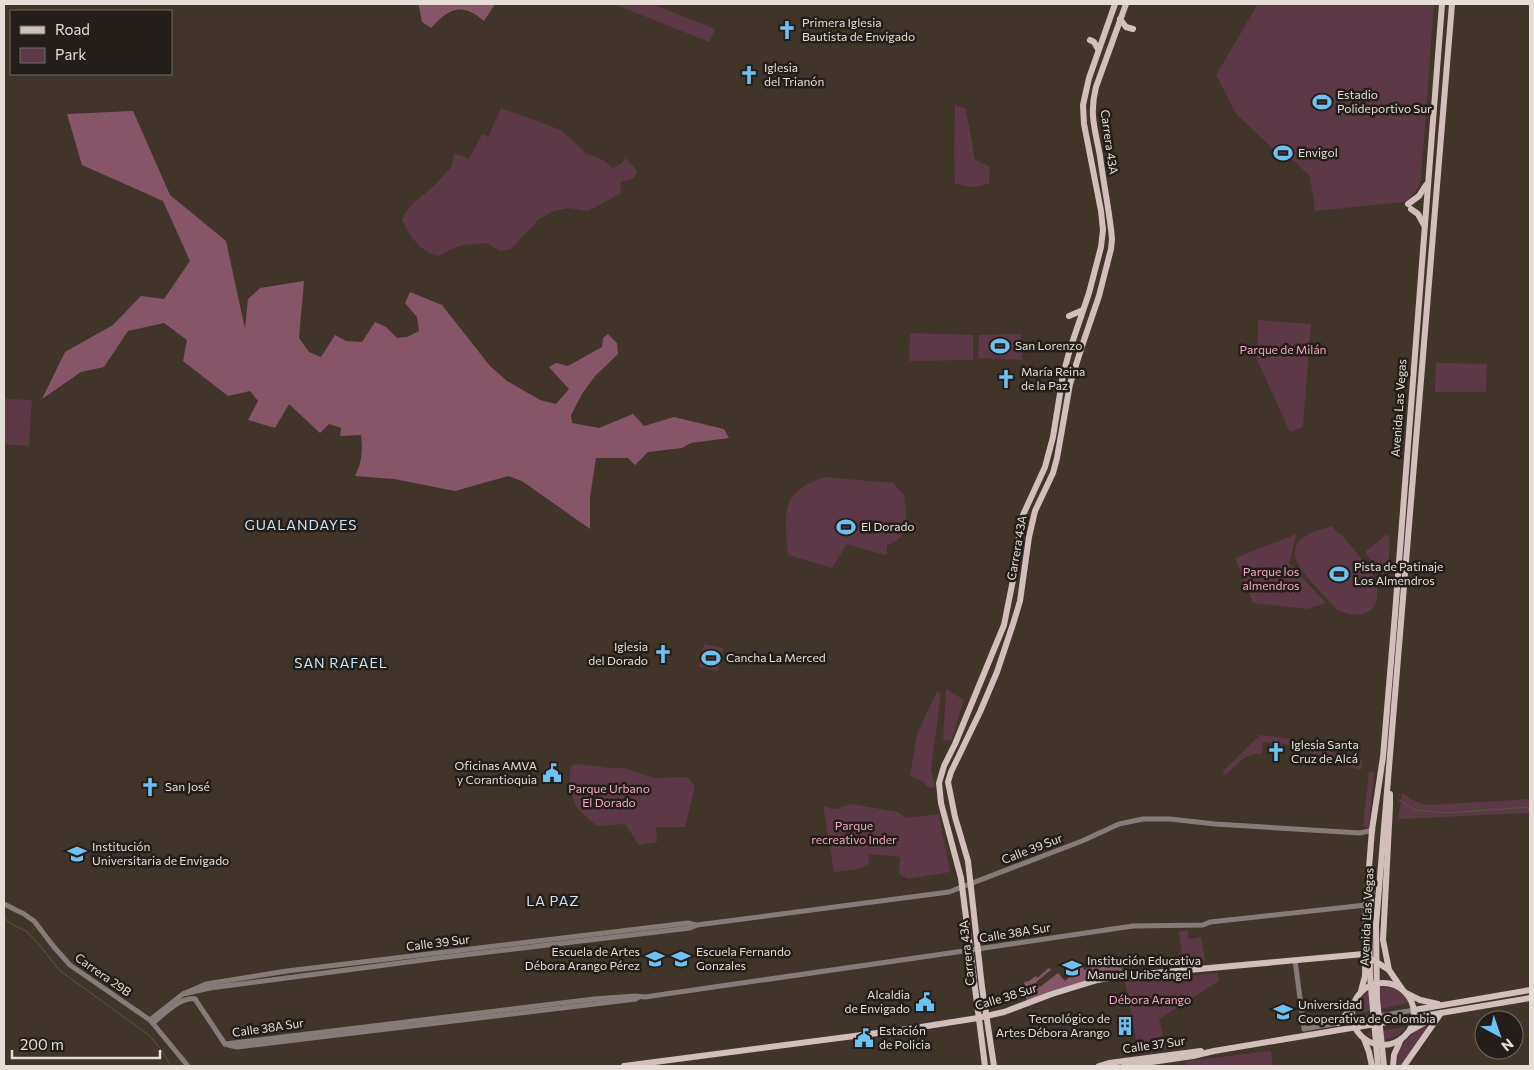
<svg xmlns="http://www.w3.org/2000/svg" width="1534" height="1070" font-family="Commissioner,sans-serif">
	<rect width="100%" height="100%" fill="#41352a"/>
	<g fill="#5d3846">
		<polygon points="614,4 652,4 715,29 709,42"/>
		<path d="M1258,4H1434L1421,179C1418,190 1413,197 1403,202L1315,211L1310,176L1293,160L1284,159L1236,114L1216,75Z"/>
		<polygon points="955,105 966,109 975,160 990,167 989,184 973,187 955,184 954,150"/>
		<path d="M501,108L561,130L586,153L603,160L613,168L621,164L626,158L637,171L634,178L621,182L620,194L588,211L569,208L554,211L539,219L511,249L500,251L486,243L463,245L452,249L438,256C420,252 409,235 402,219L410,206L435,185L452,166L454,153L469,159L482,134L488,137Z"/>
		<polygon points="1258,320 1311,324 1303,427 1290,432 1257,360"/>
		<polygon points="910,333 973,335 973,360 909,361"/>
		<polygon points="1021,334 1022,360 978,358 979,335"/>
		<polygon points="1436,363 1487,364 1486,392 1435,392"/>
		<polygon points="4,399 32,400 29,446 4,444"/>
		<path d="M824,477L893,483L904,495L907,522L905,532L896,541L887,546V555L876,553L847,544L832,568L788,555C785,513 778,494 824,477Z"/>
		<path d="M1332,526L1338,534L1340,533L1362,559L1361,561L1378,582C1377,588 1378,596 1376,602C1371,619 1348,616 1336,609C1327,598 1299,571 1296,560C1293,552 1296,543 1302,538C1310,532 1323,529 1332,526Z"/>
		<polygon points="1297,534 1289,563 1326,603 1307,609 1253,603 1235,558"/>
		<polygon points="1387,534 1390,539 1388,573 1383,576 1365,552"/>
		<polygon points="704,644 723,648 718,671 699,667"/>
		<polygon points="946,689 964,700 951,741 943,740"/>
		<polygon points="937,691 941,694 931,769 935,787 929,788 922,781 910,776 917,734"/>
		<path d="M1260,735L1292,739L1362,761L1361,770L1332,761L1286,744L1264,742L1263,743L1262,754C1246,751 1235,767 1224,776L1223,771Z"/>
		<path d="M577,764L608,768H625L654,778L687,777L695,786L685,827H656L657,842L639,845L625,824L597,826C590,820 580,812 575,804C571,795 567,774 572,765Z"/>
		<polygon points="1369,772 1374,772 1369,828 1363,827"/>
		<polygon points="1402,793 1416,802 1429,805 1530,799 1530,813 1398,819"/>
		<path d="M851,804L898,812L906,818L939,814L950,872L908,879L899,874L900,857L869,854L868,865L855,870L834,872L823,805C838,812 837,808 851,804Z"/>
		<polygon points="1187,930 1189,939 1201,937 1205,960 1183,963 1179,932"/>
		<polygon points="1217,973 1219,981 1159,1019 1164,1039 1168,1038 1170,1048 1139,1054 1125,982"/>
		<path d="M1386,987C1397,988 1403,993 1409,1003L1357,1014C1358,994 1368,990 1386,987Z"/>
		<path d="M1425,1025L1427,1029L1401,1066H1396C1398,1061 1398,1051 1401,1047C1407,1039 1416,1030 1425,1025Z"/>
		<path d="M1406,1027C1395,1040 1379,1045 1366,1033Z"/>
		<polygon points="1271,1051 1273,1066 1186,1066 1185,1061"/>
	</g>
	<g fill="#865668">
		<path d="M417,4H495L484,21C462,2 449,8 431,28L422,22L419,6Z"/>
		<path d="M133,111L170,195L226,241L245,329L248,299L260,288L304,281L299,338L309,352L321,357L335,335L346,341L362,342L375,322L386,327L397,338L407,337L419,331L417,317L405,303L410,292L442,305L490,366L507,381L540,400L556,404L569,389L549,367L556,363L568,366L602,347L603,338L608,334L617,343L618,354L595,376L582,394L571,415L572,423L599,428L633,414L644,426L674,417L724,429L729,438L691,443L682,448L648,452L635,465L628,458H596L590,497V529L522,481L508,476L455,491L394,479L355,476C362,462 363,450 361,435L340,436L341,428L329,424L320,433L289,404L275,428L248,420L258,401L250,391L228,396L183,361L187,340L164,323L128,331L104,367L81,372L42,399L65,352L113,325L141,296L164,299L190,261L163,201L82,165L67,114Z"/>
		<polygon points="1104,955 1105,961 1122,960 1122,976 1027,1004 1024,982 1029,981 1036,976 1037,978 1049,968 1051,970 1036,982 1040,987 1058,973 1065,981 1082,967 1085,970"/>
	</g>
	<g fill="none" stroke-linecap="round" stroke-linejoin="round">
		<g stroke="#4f5b40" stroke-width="1">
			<polyline points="1399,800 1415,810 1447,813 1530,807"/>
			<polyline points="4,918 11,924 26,931 38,943 59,970 150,1036 162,1051 171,1066"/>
		</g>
		<g stroke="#857c7a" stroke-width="5">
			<polyline points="4,904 24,914 34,921 54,947 70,965 150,1020 188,1066"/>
			<polyline points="1295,960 1304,1029 1414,1010"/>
			<polyline points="183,994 210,988 438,958 690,928 697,925 949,892 1082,841 1119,824 1143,819 1170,819 1215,824 1360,833 1373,830"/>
			<polyline points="195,999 225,1044"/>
			<polyline points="150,1020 183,994 206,984 287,971 688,923 696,925"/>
			<path d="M153,1023C163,1015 181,996 195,999"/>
			<polyline points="225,1044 594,999 635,996 645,997 957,952 1133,926 1203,925 1210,922 1366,905"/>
			<polyline points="228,1045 237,1047 636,999 639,997"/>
		</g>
		<g stroke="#d2bfbc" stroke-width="6">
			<polyline points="1120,19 1126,27 1133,29"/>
			<polyline points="1090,40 1094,42 1098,49"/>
			<polyline points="1408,204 1419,196 1426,185"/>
			<polyline points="1411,209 1418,214 1424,225"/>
			<polyline points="1069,316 1083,310"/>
			<polyline points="1390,794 1390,806 1383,940 1389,970 1402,989"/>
			<polyline points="1369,924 1372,884"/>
			<polyline points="1376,925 1452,4"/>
			<circle cx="1383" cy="1014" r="31"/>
			<polyline points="1361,991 1365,976 1366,905 1372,830 1383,757 1395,614 1442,4"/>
			<polyline points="1408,994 1420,1000 1438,1004"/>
			<polyline points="1414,1010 1530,990"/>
			<polyline points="1338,1023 1352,1008"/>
			<polyline points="1410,1031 1438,1015"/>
			<polyline points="1364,1039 1369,1052 1372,1066"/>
			<polyline points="624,1066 908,1029 978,1018 1004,1012 1052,994 1097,980 1122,976 1364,954 1389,970"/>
			<polyline points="985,1066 961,878 941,803 939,783 944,766 955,744 1004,625 1014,575 1020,529 1023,515 1045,467 1053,437 1063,375 1070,349 1089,293 1101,247 1103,230 1101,211 1084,124 1083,105 1089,78 1115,4"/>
			<path d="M994,1066L982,987L968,861L955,817L948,782L951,772L980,712L997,672L1014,621L1020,601L1029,537L1035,511L1053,473L1057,458L1070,384L1082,346L1099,296L1111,249L1112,239L1111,229C1108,204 1103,180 1100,156C1095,129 1089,114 1096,87L1126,4"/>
			<polyline points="1099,1066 1109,1063 1201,1051"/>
			<polyline points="1124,1066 1193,1056 1214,1051 1530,998"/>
			<polyline points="1393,1066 1394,1055 1401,1039"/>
			<polyline points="1404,1066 1441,1013"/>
		</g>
		<g stroke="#d2bfbc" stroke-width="6">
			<polyline points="1369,925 1370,976 1378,1066"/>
			<polyline points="1376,925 1377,999 1384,1066"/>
		</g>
	</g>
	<defs>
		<g id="church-bare" transform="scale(1.5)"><path d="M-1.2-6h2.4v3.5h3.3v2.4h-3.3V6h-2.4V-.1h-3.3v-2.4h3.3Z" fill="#6ec2f3" stroke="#231e19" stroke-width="2.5" paint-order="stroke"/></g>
		<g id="stadium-bare" transform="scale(1.5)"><path d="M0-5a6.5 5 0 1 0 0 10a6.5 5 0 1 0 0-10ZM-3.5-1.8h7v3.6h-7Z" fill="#6ec2f3" stroke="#231e19" stroke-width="2.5" paint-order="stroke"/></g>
		<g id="civic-bare" transform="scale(1.5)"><path d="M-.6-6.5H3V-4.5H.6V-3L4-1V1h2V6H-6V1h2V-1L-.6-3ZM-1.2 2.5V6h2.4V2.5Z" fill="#6ec2f3" stroke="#231e19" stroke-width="2.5" paint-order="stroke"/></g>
		<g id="university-bare" transform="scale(1.5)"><path d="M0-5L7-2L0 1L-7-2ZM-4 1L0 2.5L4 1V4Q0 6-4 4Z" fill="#6ec2f3" stroke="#231e19" stroke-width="2.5" paint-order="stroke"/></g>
		<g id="school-bare" transform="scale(1.5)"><path d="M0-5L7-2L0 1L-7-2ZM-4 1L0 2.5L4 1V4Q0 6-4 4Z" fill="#6ec2f3" stroke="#231e19" stroke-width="2.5" paint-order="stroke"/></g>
		<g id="building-bare" transform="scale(1.5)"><path d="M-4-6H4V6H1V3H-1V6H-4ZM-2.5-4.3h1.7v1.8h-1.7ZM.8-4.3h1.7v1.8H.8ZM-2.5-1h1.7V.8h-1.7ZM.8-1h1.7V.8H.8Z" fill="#6ec2f3" stroke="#231e19" stroke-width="2.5" paint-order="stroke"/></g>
	</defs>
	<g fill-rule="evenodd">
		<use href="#church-bare" x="787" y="30"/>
		<use href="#church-bare" x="749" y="75"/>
		<use href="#stadium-bare" x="1322" y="102"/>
		<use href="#stadium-bare" x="1283" y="153"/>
		<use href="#stadium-bare" x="1000" y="346"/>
		<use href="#church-bare" x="1006" y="379"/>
		<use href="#stadium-bare" x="846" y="527"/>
		<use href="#stadium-bare" x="1339" y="574"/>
		<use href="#church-bare" x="663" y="654"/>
		<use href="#stadium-bare" x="711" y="658"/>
		<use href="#church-bare" x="1276" y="752"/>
		<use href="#civic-bare" x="552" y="773"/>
		<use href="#church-bare" x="150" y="787"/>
		<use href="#university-bare" x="77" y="854"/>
		<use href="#school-bare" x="655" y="959"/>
		<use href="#school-bare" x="681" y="959"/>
		<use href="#school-bare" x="1072" y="968"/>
		<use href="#civic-bare" x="925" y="1002"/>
		<use href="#university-bare" x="1283" y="1012"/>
		<use href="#building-bare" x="1125" y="1026"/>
		<use href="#civic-bare" x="864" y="1038"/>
	</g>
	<g text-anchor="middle" stroke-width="5" stroke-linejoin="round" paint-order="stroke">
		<g font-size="12" fill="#e5ddd6" stroke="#231e19" text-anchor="start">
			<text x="802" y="27">Primera Iglesia<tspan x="802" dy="14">Bautista de Envigado</tspan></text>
			<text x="764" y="72">Iglesia<tspan x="764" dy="14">del Trianón</tspan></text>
			<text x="1337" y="99">Estadio<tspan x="1337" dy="14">Polideportivo Sur</tspan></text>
			<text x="1298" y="157">Envigol</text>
			<text x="1015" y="350">San Lorenzo</text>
			<text x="1021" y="376">María Reina<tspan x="1021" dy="14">de la Paz</tspan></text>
			<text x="861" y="531">El Dorado</text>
			<text x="1354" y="571">Pista de Patinaje<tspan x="1354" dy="14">Los Almendros</tspan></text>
			<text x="648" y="651" text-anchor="end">Iglesia<tspan x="648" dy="14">del Dorado</tspan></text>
			<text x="726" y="662">Cancha La Merced</text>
			<text x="1291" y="749">Iglesia Santa<tspan x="1291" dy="14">Cruz de Alcá</tspan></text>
			<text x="537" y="770" text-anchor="end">Oficinas AMVA<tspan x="537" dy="14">y Corantioquia</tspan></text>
			<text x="165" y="791">San José</text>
			<text x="92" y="851">Institución<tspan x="92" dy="14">Universitaria de Envigado</tspan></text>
			<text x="640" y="956" text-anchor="end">Escuela de Artes<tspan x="640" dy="14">Débora Arango Pérez</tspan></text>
			<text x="696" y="956">Escuela Fernando<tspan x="696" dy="14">Gonzales</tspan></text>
			<text x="1087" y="965">Institución Educativa<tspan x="1087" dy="14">Manuel Uribe ángel</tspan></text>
			<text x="910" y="999" text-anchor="end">Alcaldia<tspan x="910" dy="14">de Envigado</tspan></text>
			<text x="1298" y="1009">Universidad<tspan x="1298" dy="14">Cooperativa de Colombia</tspan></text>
			<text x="1110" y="1023" text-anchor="end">Tecnológico de<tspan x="1110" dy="14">Artes Débora Arango</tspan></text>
			<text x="879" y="1035">Estación<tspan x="879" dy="14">de Policia</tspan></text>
		</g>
		<g font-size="12" fill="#e5ddd6" stroke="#231e19">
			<text transform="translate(1109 142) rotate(82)" y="4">Carrera 43A</text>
			<text transform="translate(1399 408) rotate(-86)" y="4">Avenida Las Vegas</text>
			<text transform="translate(1017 548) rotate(-80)" y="4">Carrera 43A</text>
			<text transform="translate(1032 849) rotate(-21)" y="4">Calle 39 Sur</text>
			<text transform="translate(1367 917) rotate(-87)" y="4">Avenida Las Vegas</text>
			<text transform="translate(1015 933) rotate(-9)" y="4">Calle 38A Sur</text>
			<text transform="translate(438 943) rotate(-7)" y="4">Calle 39 Sur</text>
			<text transform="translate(967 953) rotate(-96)" y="4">Carrera 43A</text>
			<text transform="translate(103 975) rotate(35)" y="4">Carrera 29B</text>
			<text transform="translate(1006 997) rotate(-17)" y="4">Calle 38 Sur</text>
			<text transform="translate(268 1028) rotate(-8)" y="4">Calle 38A Sur</text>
			<text transform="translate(1154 1045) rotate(-8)" y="4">Calle 37 Sur</text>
		</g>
		<g font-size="12" fill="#f5a6c4" stroke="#231e19">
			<text x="1283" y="354">Parque de Milán</text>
			<text x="1271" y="576">Parque los<tspan x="1271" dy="14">almendros</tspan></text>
			<text x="609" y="793">Parque Urbano<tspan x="609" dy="14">El Dorado</tspan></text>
			<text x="854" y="830">Parque<tspan x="854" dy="14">recreativo Inder</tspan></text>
			<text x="1150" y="1004">Débora Arango</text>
		</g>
		<g font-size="14" letter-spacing="1" fill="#c8e5f7" stroke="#231e19">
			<text x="301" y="530">GUALANDAYES</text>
			<text x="341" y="668">SAN RAFAEL</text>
			<text x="553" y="906">LA PAZ</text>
		</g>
	</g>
	<rect width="1534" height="1070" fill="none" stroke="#e5ddd6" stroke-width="10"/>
	<rect x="10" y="10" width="162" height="65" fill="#231e19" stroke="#716a65"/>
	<rect x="20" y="26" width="25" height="8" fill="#d2bfbc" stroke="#716a65"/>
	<text x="55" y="35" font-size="15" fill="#e5ddd6">Road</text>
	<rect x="20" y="48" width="25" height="15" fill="#5d3846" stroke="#716a65"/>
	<text x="55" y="60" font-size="15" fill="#e5ddd6">Park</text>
	<g transform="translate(1499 1035) rotate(140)"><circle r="24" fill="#231e19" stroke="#716a65"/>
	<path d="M0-4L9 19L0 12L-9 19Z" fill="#6ec2f3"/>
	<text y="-8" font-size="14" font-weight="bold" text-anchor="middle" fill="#e5ddd6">N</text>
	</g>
	<path d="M12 1050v8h148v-8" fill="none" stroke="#e5ddd6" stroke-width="2.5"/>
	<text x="20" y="1050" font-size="15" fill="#e5ddd6" stroke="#231e19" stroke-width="4" paint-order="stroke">200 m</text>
</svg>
